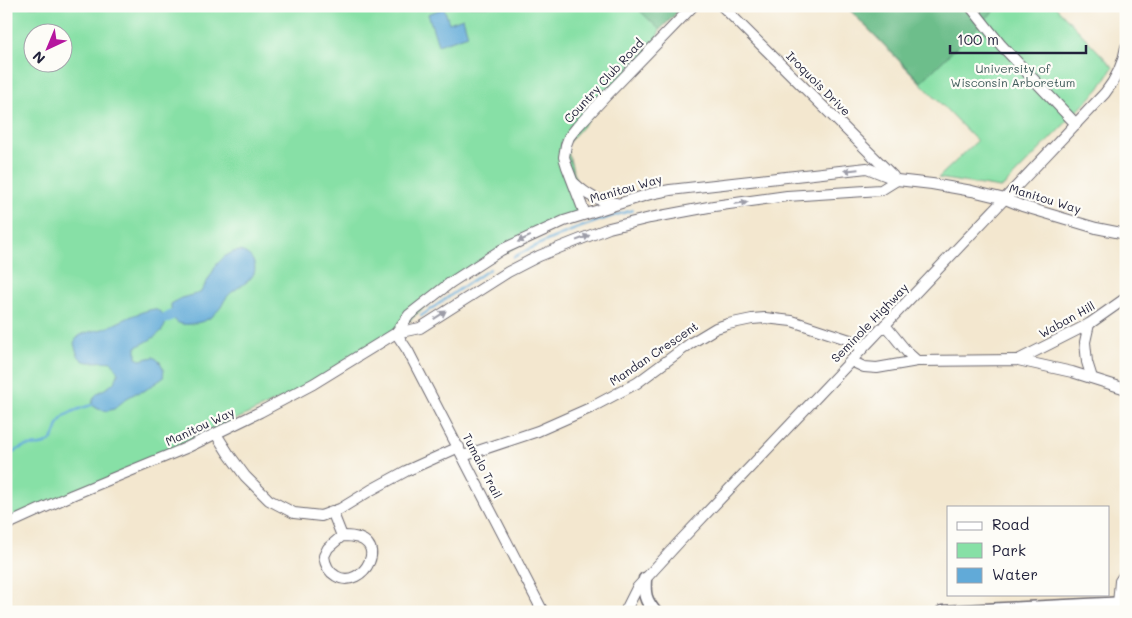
<svg xmlns="http://www.w3.org/2000/svg" width="1132" height="618" font-family="Mali,sans-serif">
	<rect width="100%" height="100%" fill="#fdfcf7"/>
	<filter id="ink" filterUnits="userSpaceOnUse"><feTurbulence type="fractalNoise" baseFrequency=".02" numOctaves="2"/><feDisplacementMap in="SourceGraphic" scale="10" xChannelSelector="R" yChannelSelector="G"/><feConvolveMatrix kernelMatrix="1 2 1 2 8 2 1 2 1" color-interpolation-filters="sRGB"/></filter>
	<filter id="wash" filterUnits="userSpaceOnUse"><feTurbulence type="fractalNoise" baseFrequency=".0096" numOctaves="4" result="noise"/><feDisplacementMap in="SourceGraphic" scale="20" xChannelSelector="R" yChannelSelector="G"/><feGaussianBlur stdDeviation="1.12" result="paint"/><feColorMatrix in="noise" values="0 0 0 0 0 0 0 0 0 0 0 0 0 0 0 0 0 1.4 0 .05"/><feComposite in="paint" operator="in"/></filter>
	<g filter="url(#wash)">
		<rect width="100%" height="100%" fill="#f3e7cf"/>
		<g fill="#87e0a6" stroke="#548170" fill-rule="evenodd">
			<path d="M6,6H683L660,30L654,46L566,145L585,214L564,221L450,283L396,333L313,384L72,495L6,518ZM32,32H62V62H32Z"/>
			<polygon points="846,6 1055,6 1113,67 1099,89 1005,185 1000,188 938,178 977,141"/>
		</g>
		<g fill="#6dbe8b" stroke="#487063">
			<polygon points="635,6 683,6 660,30"/>
			<polygon points="846,6 999,6 921,82"/>
		</g>
		<g fill="#61aad8" stroke="#42668a">
			<polygon points="444,8 449,23 463,18 468,35 438,45 428,14"/>
			<path d="M240,251C247,253 251,256 254,263C260,281 235,286 227,297C224,300 223,304 221,307C218,311 211,318 206,320C202,322 196,323 191,324C175,326 171,319 171,304L181,298L200,293L204,287L217,264L224,257L233,252Z"/>
			<path d="M154,309C159,311 162,312 164,316C172,331 146,342 136,347V358L140,360L154,357L160,362L164,370L163,378L144,391L136,393L127,398L114,409L107,411L98,409L92,405C94,389 106,392 115,381C116,380 118,375 118,373L116,368L112,362C91,359 80,371 74,343C76,339 76,339 79,336C87,331 97,331 106,328C122,321 137,312 154,309Z"/>
		</g>
		<g fill="none" stroke-linecap="round" stroke-linejoin="round">
			<g stroke="#61aad8" stroke-width="2.5">
				<path d="M514,257C552,236 592,222 633,210"/>
				<polyline points="421,316 467,284 490,269"/>
				<path d="M6,456C13,454 17,449 23,447C32,444 42,448 50,441C56,436 56,427 60,421C66,412 82,408 92,405"/>
			</g>
			<polyline stroke="#61aad8" stroke-width="10" points="165,319 172,315"/>
		</g>
	</g>
	<g filter="url(#ink)">
		<g fill="none" stroke-linecap="round" stroke-linejoin="round">
			<g stroke="#6b676f" stroke-width="12">
				<g id="minor">
					<polyline points="722,6 893,176"/>
					<polyline points="970,6 1001,45 1076,124"/>
					<path d="M574,183C588,196 597,201 616,203"/>
					<polyline points="585,214 567,167 564,157 566,145 569,137 577,127 605,97 693,6"/>
					<polyline points="1089,324 1085,342 1087,362 1092,378"/>
					<polyline points="885,325 907,352 917,361"/>
					<polyline points="396,333 409,315 450,283 501,250 564,221 650,194 670,190 867,168 897,180 932,184 972,191 1005,199 1022,206 1096,228 1126,234"/>
					<polyline points="396,333 408,351 543,612"/>
					<polyline points="1018,360 1089,324 1126,298"/>
					<polyline points="851,361 864,367 877,368 917,361 1018,360 1072,372 1126,389"/>
					<polyline points="216,434 228,453 245,476 269,500 294,513 321,516 340,509 371,490 406,471 459,447"/>
					<polyline points="463,456 538,431 590,408 637,383 691,343 716,328 728,324 752,319 765,318 792,321 853,341 862,348"/>
					<polyline points="332,511 342,536"/>
					<polyline points="6,525 72,495 186,448 260,412 313,384 396,333 420,328 508,272 539,256 561,247 609,228 650,218 714,206 787,196 881,190 897,180"/>
					<path d="M342,536C397,535 362,592 336,576C329,572 325,564 324,556L328,548Z"/>
					<polyline points="1118,604 1120,581 1126,572"/>
					<path d="M625,612L637,588L681,540L1105,93C1116,79 1123,65 1126,47"/>
				</g>
			</g>
			<g stroke="#6b676f" stroke-width="15">
				<g id="major">
					<path d="M645,579C644,594 645,600 655,612"/>
					<polyline points="942,612 1126,603"/>
				</g>
			</g>
			<use href="#minor" stroke="#fff" stroke-width="10"/>
			<use href="#major" stroke="#fff" stroke-width="12"/>
		</g>
		<defs><path id="oneway-solid" d="M-6-.8H1V-3.2L6.5 0L1 3.2V.8H-6Z" transform="scale(1.25)"/></defs>
		<g fill="#9c9ca7">
			<use href="#oneway-solid" transform="translate(851 170) rotate(174)"/>
			<use href="#oneway-solid" transform="translate(741 203) rotate(-8)"/>
			<use href="#oneway-solid" transform="translate(583 238) rotate(-21)"/>
			<use href="#oneway-solid" transform="translate(524 239) rotate(155)"/>
			<use href="#oneway-solid" transform="translate(440 315) rotate(-33)"/>
		</g>
	</g>
	<g text-anchor="middle" stroke-width="4.5" stroke-linejoin="round" paint-order="stroke">
		<g font-size="12" fill="#405b5b" stroke="#fdfcf7">
			<text x="1013" y="73">University of<tspan x="1013" dy="14">Wisconsin Arboretum</tspan></text>
		</g>
		<g font-size="12" fill="#22223b" stroke="#fdfcf7">
			<text transform="translate(604 81) rotate(-47)" y="4">Country Club Road</text>
			<text transform="translate(818 84) rotate(45)" y="4">Iroquois Drive</text>
			<text transform="translate(626 189) rotate(-16)" y="4">Manitou Way</text>
			<text transform="translate(1045 199) rotate(17)" y="4">Manitou Way</text>
			<text transform="translate(1067 320) rotate(-29)" y="4">Waban Hill</text>
			<text transform="translate(870 323) rotate(-46)" y="4">Seminole Highway</text>
			<text transform="translate(654 354) rotate(-34)" y="4">Mandan Crescent</text>
			<text transform="translate(200 427) rotate(-25)" y="4">Manitou Way</text>
			<text transform="translate(482 466) rotate(63)" y="4">Tumalo Trail</text>
		</g>
	</g>
	<rect width="1132" height="618" fill="none" stroke="#fdfcf7" stroke-width="25"/>
	<rect x="947" y="506" width="162" height="90" fill="#fdfcf7" stroke="#a5a5ac"/>
	<rect x="957" y="522" width="25" height="8" fill="#ffffff" stroke="#a5a5ac"/>
	<text x="992" y="530" font-size="15" fill="#22223b">Road</text>
	<rect x="957" y="543" width="25" height="15" fill="#87e0a6" stroke="#a5a5ac"/>
	<text x="992" y="556" font-size="15" fill="#22223b">Park</text>
	<rect x="957" y="568" width="25" height="15" fill="#61aad8" stroke="#a5a5ac"/>
	<text x="992" y="580" font-size="15" fill="#22223b">Water</text>
	<g transform="translate(48 48) rotate(224)"><circle r="24" fill="#fdfcf7" stroke="#a5a5ac"/>
	<path d="M0-4L9 19L0 12L-9 19Z" fill="#b5179e"/>
	<text y="-8" font-size="14" font-weight="bold" text-anchor="middle" fill="#22223b">N</text>
	</g>
	<path d="M950 45v8h136v-8" fill="none" stroke="#22223b" stroke-width="2.5"/>
	<text x="957" y="45" font-size="15" fill="#22223b" stroke="#fdfcf7" stroke-width="4" paint-order="stroke">100 m</text>
</svg>
